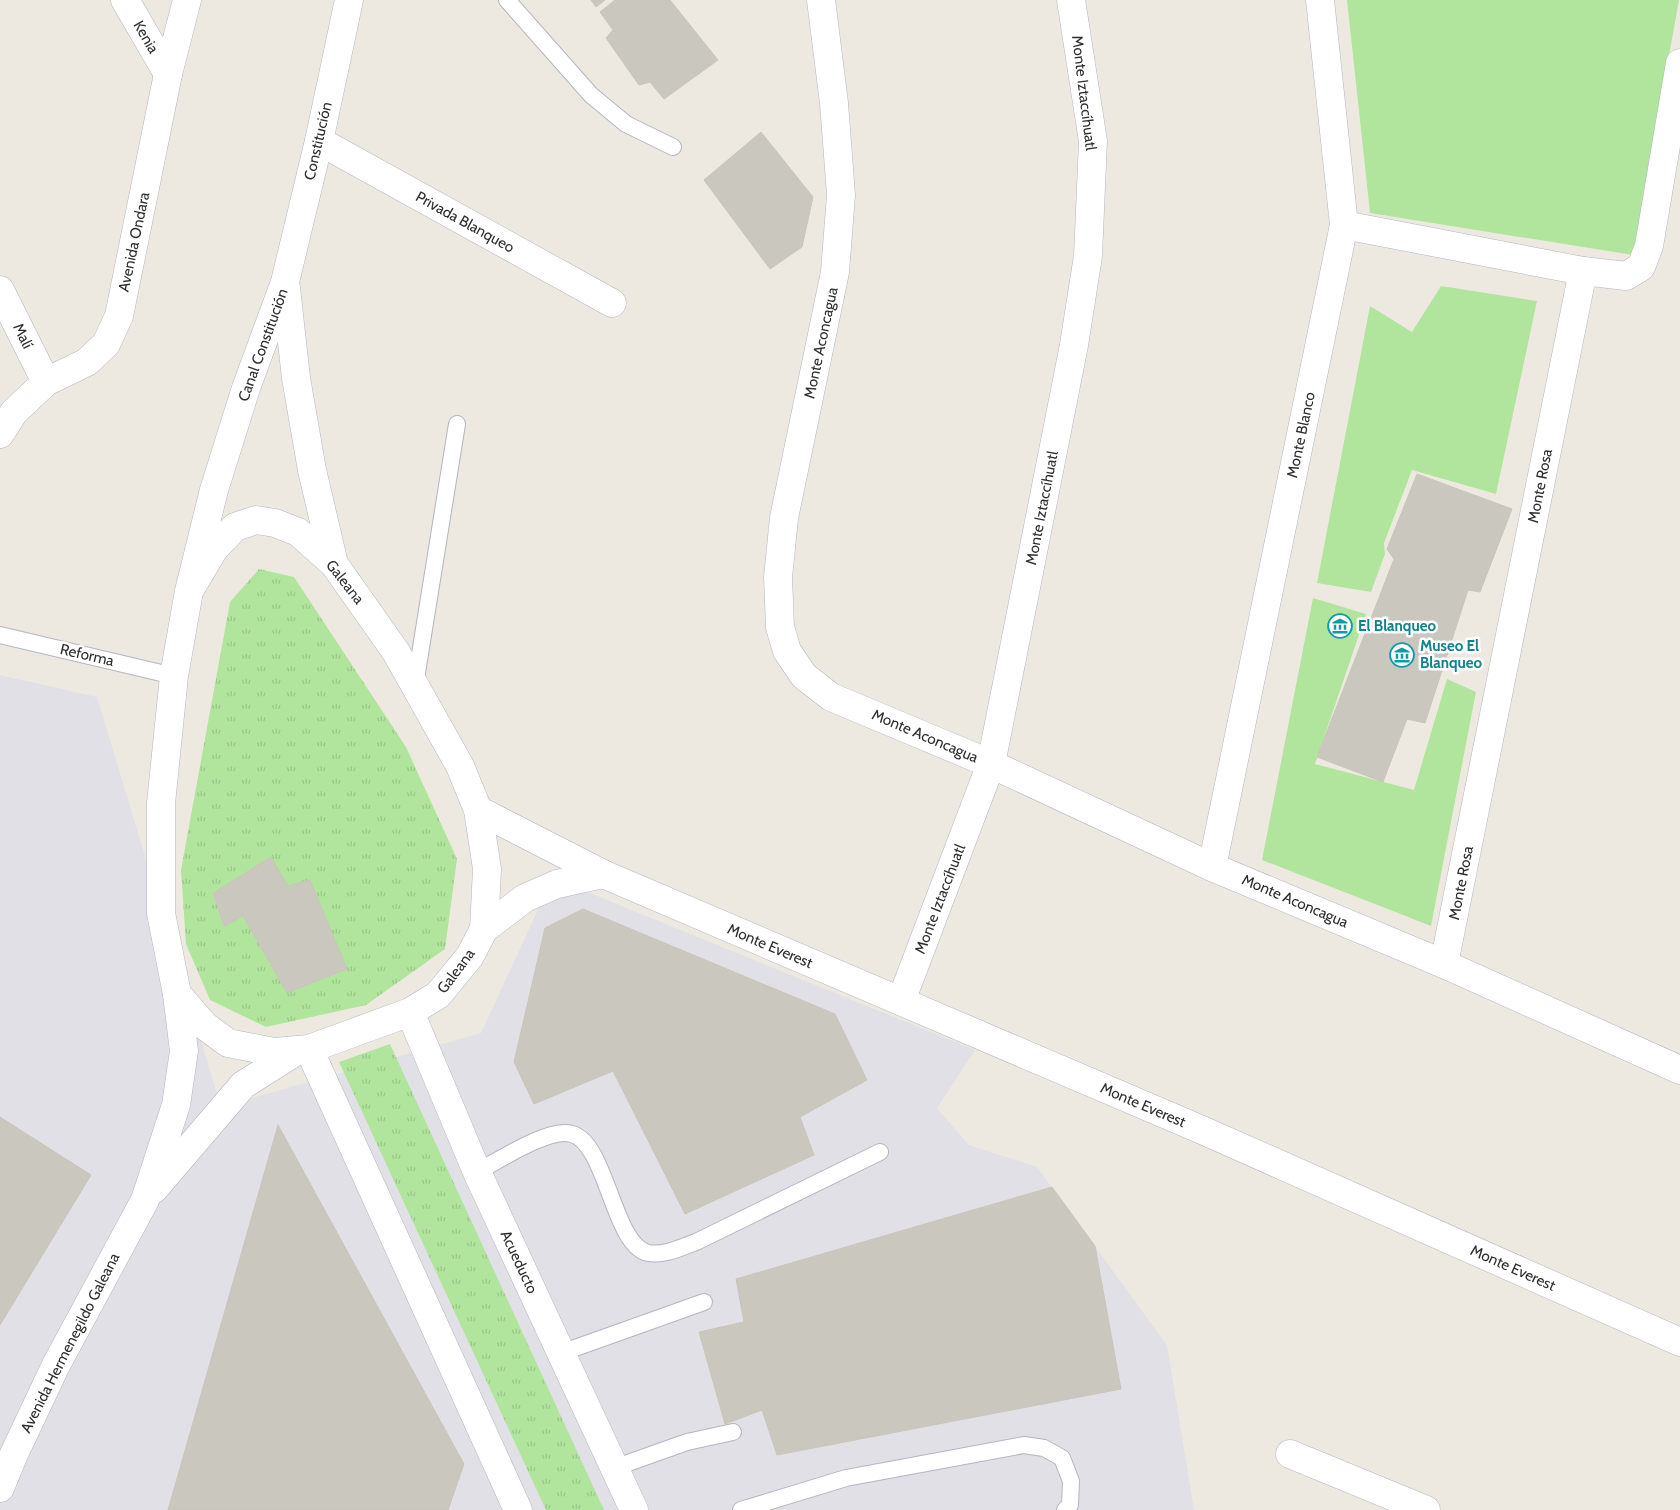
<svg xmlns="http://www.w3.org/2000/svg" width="1680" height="1510" font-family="Cabin,sans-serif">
	<defs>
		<pattern id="grass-tufts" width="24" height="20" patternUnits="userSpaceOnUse" patternTransform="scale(1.25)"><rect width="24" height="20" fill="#b1e59d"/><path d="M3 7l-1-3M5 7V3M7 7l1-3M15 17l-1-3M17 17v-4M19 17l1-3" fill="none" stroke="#99c588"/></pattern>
	</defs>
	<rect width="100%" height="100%" fill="#eee9e0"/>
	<polygon fill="#e2e0e7" points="0,675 97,697 221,1107 481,1033 541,903 580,889 975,1050 937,1108 969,1145 1037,1167 1167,1345 1194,1510 0,1510"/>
	<g fill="url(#grass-tufts)">
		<polygon points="259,569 294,577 406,747 457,859 445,949 366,1005 266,1027 210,1000 186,944 181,870 230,602"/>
		<polygon points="390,1044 604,1510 546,1510 339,1062"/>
	</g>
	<g fill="#b1e59d">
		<polygon points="1347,0 1679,0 1633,255 1370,213"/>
		<polygon points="1441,286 1537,301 1496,494 1412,470 1384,543 1385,554 1371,592 1317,583 1370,306 1412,332"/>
		<polygon points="1313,598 1366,614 1315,764 1414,790 1447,679 1476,692 1431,926 1262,860"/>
	</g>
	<g fill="#cac7be" stroke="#cac5b9">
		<polygon points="591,0 605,0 596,7"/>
		<polygon points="615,0 670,0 718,60 664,99 650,82 639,85 606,38 613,30 600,12"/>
		<polygon points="761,132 813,197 802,247 770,269 704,180"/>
		<polygon points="1417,474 1512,509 1480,592 1468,590 1425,723 1407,719 1383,782 1317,757 1394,559 1387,549"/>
		<polygon points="271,857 288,886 310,880 347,969 287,993 243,916 224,926 213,893"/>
		<polygon points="583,909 835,1014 867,1080 800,1117 814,1155 685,1214 613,1071 534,1104 514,1062 545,928"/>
		<polygon points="0,1117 91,1175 0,1325"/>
		<polygon points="278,1125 464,1464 448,1510 168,1510"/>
		<polygon points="1052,1187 1095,1246 1121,1389 777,1455 762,1410 725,1424 699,1332 744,1322 736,1279"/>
	</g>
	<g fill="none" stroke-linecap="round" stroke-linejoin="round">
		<g stroke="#b3b5c0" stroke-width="18">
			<g id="service">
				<polyline points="507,0 591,95 626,124 673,147"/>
				<polyline points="0,635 174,676"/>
				<polyline points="415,685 457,424"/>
				<path d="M477,1172C498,1161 549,1127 572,1134C607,1144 613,1245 648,1253C664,1256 682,1247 696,1242L880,1152"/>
				<polyline points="561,1353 704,1302"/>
				<polyline points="614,1468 687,1442 733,1432"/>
				<polyline points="741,1510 846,1478 1024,1445 1044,1448 1062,1458 1071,1481 1070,1505 1065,1510"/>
			</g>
		</g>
		<g stroke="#b3b5c0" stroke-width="29">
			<g id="minor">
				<polyline points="125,0 168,74"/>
				<polyline points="821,0 834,103 841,195 835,272 784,518 778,577 780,627 787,651 804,676 831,697 991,764 1212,867 1444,964 1680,1070"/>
				<polyline points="319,141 612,303"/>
				<polyline points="1344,225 1583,271 1626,276 1641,267 1649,246 1680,63"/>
				<polyline points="0,290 46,382"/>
				<polyline points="0,434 14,412 46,382 87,362 106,344 119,316 168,74 187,0"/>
				<polyline points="478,810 603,874 1202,1130 1680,1342"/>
				<polyline points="1212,867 1344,225 1320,0"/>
				<polyline points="484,929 525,898 557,884 603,874"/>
				<polyline points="1444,964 1583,271"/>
				<polyline points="901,1001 991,764 1074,345 1088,256 1093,141 1071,0"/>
				<polyline points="1290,1454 1426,1510"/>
			</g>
		</g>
		<g stroke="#b3b5c0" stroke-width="29">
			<g id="tertiary">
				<polyline points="286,288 296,378 312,470 334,564"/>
				<polyline points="189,591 214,549 235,527 256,520 275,523 298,532 334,564 396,652 460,766 478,810 487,869 484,929 470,956 438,995 410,1012 309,1049 274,1052 228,1043 205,1026 177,994 161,913 161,803 174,676 189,591 214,490 246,388 285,282 319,141 349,0"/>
				<polyline points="410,1012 477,1172 634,1510"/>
				<polyline points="309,1049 518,1510"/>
				<polyline points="154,1189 243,1085 295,1052"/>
				<polyline points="0,1488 14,1454 56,1365 145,1200 176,1105 184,1051 177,994"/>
			</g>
		</g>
		<use href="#service" stroke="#fff" stroke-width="16"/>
		<use href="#minor" stroke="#fff" stroke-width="28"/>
		<use href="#tertiary" stroke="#fff" stroke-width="28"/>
	</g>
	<defs>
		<g id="museum-ring" transform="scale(1.25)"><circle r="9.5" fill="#fff" stroke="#0f9aa8" stroke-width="1.5"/><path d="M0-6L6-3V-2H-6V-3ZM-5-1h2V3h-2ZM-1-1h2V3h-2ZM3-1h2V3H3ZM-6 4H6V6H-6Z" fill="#0f9aa8"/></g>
	</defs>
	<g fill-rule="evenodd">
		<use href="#museum-ring" x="1340" y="626"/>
		<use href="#museum-ring" x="1402" y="655"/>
	</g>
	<g text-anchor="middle" stroke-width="5" stroke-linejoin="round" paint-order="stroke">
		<g font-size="15" fill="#2d2d2d" stroke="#fff">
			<text transform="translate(146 37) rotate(60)" y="5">Kenia</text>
			<text transform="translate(1084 93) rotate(83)" y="5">Monte Iztaccíhuatl</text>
			<text transform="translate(318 141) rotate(-77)" y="5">Constitución</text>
			<text transform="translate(465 222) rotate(29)" y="5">Privada Blanqueo</text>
			<text transform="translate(134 242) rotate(-78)" y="5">Avenida Ondara</text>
			<text transform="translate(23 336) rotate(64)" y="5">Malí</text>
			<text transform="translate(821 343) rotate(-78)" y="5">Monte Aconcagua</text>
			<text transform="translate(263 345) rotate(-70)" y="5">Canal Constitución</text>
			<text transform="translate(1301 435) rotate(-78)" y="5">Monte Blanco</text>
			<text transform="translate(1540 486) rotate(-79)" y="5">Monte Rosa</text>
			<text transform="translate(1042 508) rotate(-79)" y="5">Monte Iztaccíhuatl</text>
			<text transform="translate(345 582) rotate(52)" y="5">Galeana</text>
			<text transform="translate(87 655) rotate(13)" y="5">Reforma</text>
			<text transform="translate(925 736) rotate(23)" y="5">Monte Aconcagua</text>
			<text transform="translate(1461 883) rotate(-79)" y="5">Monte Rosa</text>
			<text transform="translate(940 899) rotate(-69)" y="5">Monte Iztaccíhuatl</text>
			<text transform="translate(1295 901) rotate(23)" y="5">Monte Aconcagua</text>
			<text transform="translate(770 946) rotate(23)" y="5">Monte Everest</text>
			<text transform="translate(456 971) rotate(-53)" y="5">Galeana</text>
			<text transform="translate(1143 1105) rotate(23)" y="5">Monte Everest</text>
			<text transform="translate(519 1262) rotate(65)" y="5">Acueducto</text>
			<text transform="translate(1513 1268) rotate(24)" y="5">Monte Everest</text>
			<text transform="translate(70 1343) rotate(-63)" y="5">Avenida Hermenegildo Galeana</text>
		</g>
		<g font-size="15" font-weight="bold" fill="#0d838f" stroke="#fff" text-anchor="start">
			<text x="1358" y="631">El Blanqueo</text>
			<text x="1420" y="651">Museo El<tspan x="1420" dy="17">Blanqueo</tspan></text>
		</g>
	</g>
</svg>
